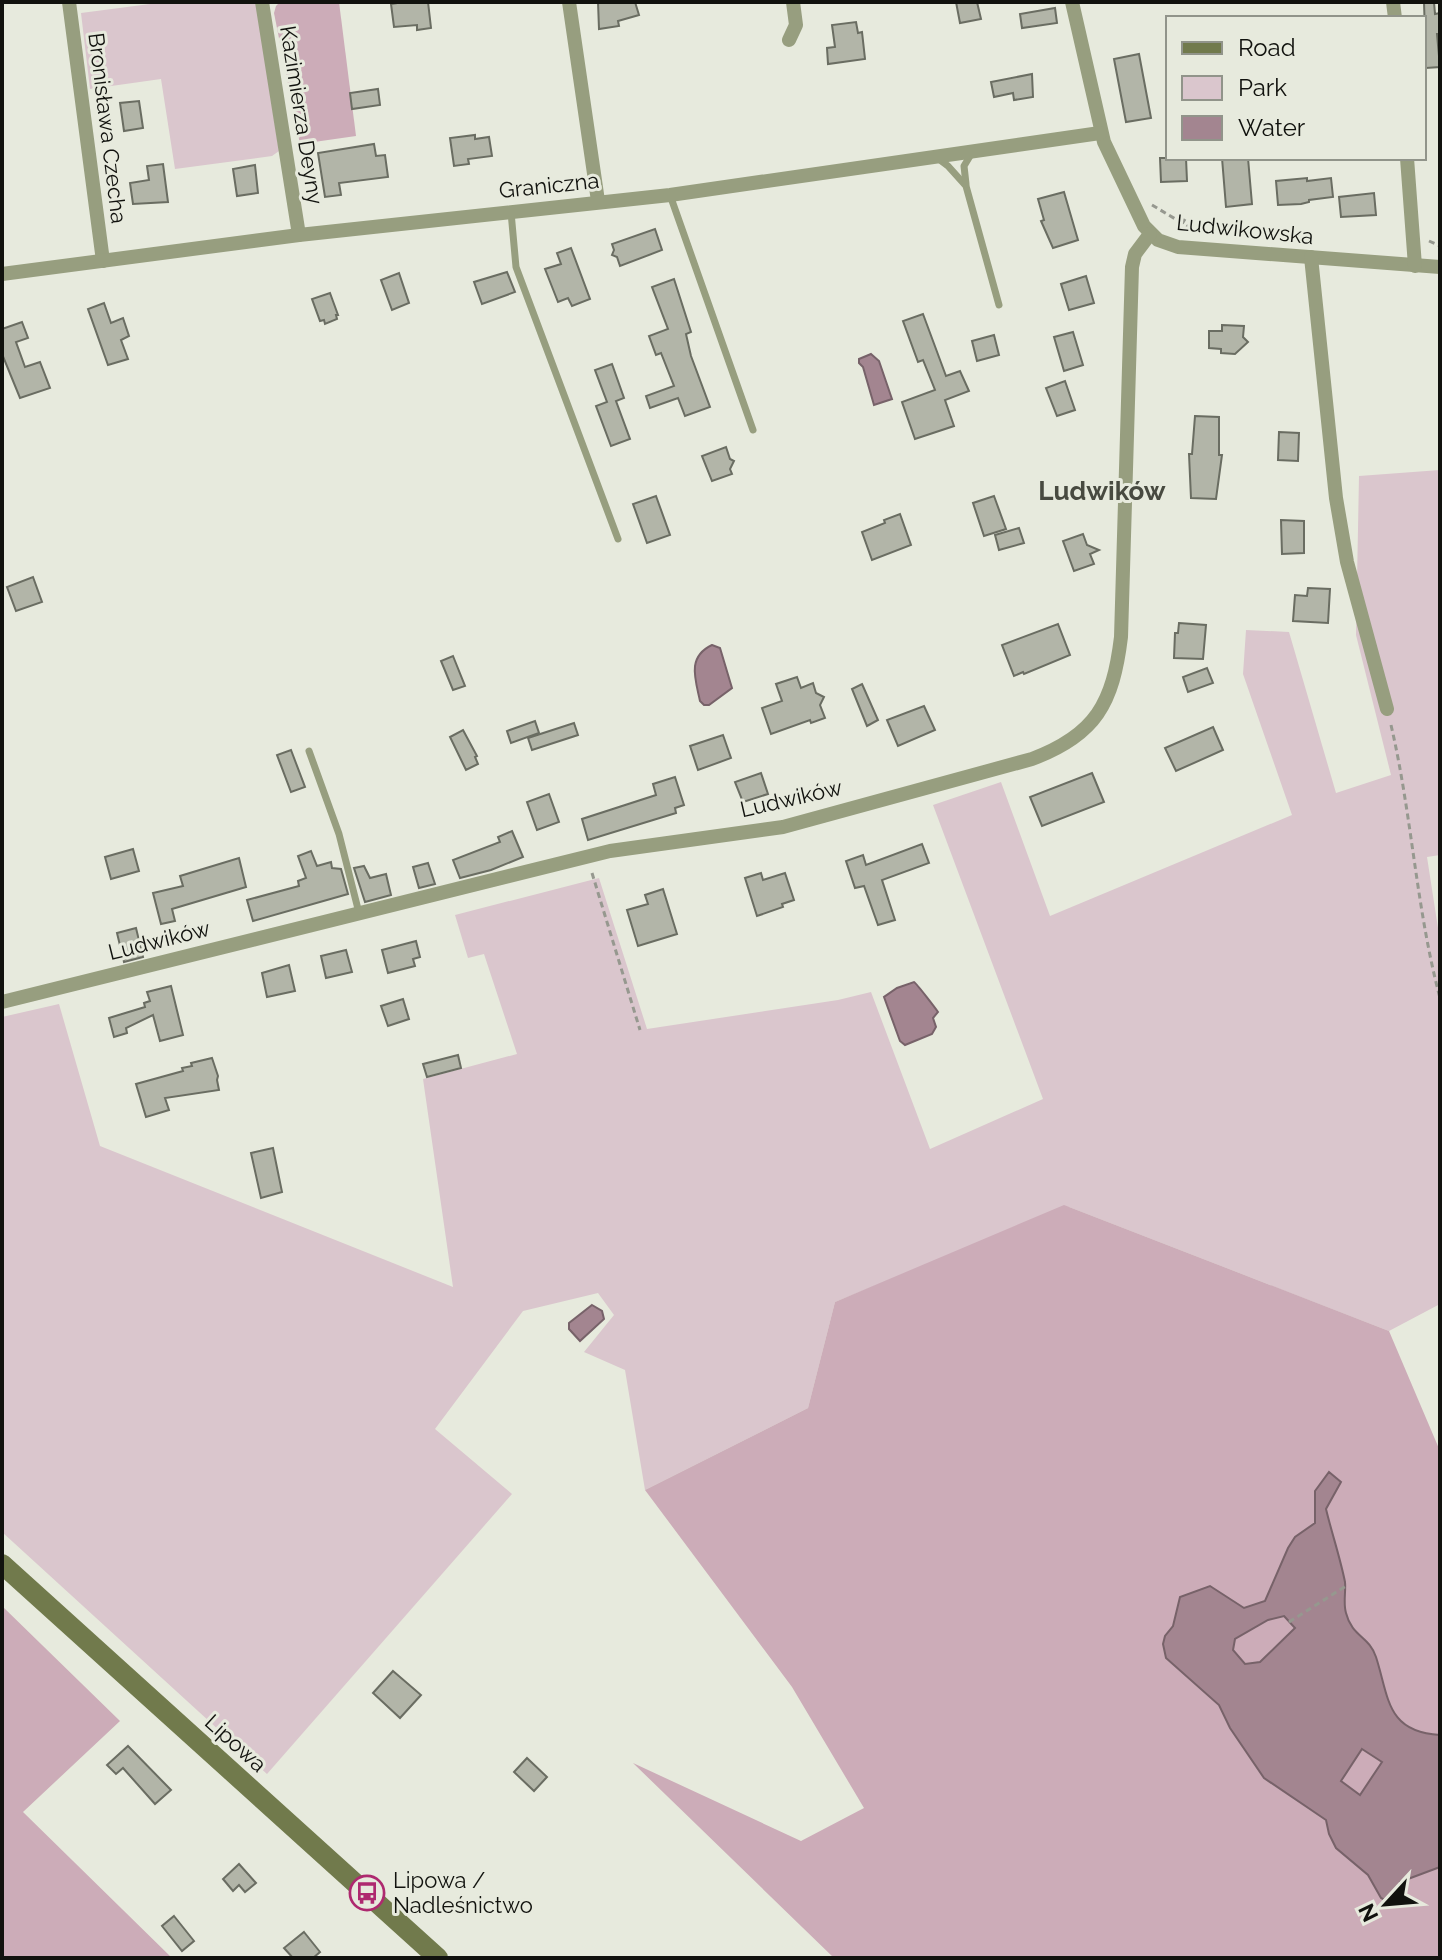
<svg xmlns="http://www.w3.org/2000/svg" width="1442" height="1960" font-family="Raleway,sans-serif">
	<rect width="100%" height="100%" fill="#e7eadd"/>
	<g fill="#dac6cd">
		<polygon points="150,2 256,2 279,151 272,156 175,169 161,79 90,89 81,13 150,4"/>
		<polygon points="1440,470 1440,855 1427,857 1440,941 1440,1304 1389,1331 1069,1207 835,1302 808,1408 645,1490 625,1370 584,1352 614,1315 598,1293 523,1311 435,1429 512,1494 267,1774 2,1532 2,1017 59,1004 100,1146 453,1287 423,1079 517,1054 484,954 468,958 455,915 599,878 647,1029 838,1000 871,992 930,1149 1043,1099 933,805 1001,782 1050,916 1292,815 1243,674 1246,630 1289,632 1336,793 1391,775 1356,635 1359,476"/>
	</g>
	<g fill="#ccacb8">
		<polygon points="280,2 339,2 356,136 300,144 274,13 276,6"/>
		<polygon points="1064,1205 1389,1331 1440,1451 1440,1958 834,1958 633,1763 801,1841 864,1808 792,1687 645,1490 808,1408 835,1302"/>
		<polygon points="2,1606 120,1721 23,1812 172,1958 2,1958"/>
	</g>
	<g fill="#a38590" stroke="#776269" stroke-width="2" fill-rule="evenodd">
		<polygon points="871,354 879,361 892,399 874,405 863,367 859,363 859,359"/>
		<path d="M712,645L720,648L732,688L709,705H704L700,701C695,678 687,657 712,645Z"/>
		<path d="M914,982C917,984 936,1009 938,1012L933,1018L936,1027L932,1034L905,1045L900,1041L884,997L897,988Z"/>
		<polygon points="592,1305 602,1311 604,1319 580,1341 569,1329 569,1323"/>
		<path d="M1329,1472L1341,1482L1326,1509C1332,1534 1340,1557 1345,1582C1346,1592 1343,1603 1346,1613C1352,1637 1369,1636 1376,1657C1389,1697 1386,1732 1440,1735V1867L1400,1882L1402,1898L1392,1904L1381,1898L1368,1875L1336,1848L1329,1834L1326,1820L1264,1778L1230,1728L1219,1705L1166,1658L1163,1644L1165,1636L1173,1626L1180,1597L1210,1586L1244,1608L1265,1601L1288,1548L1295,1537L1315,1523V1491ZM1284,1616L1295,1628L1260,1662L1245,1664L1233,1650L1235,1639L1268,1620ZM1362,1749L1382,1762L1360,1795L1341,1781Z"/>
	</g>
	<g fill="#b2b5a8" stroke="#6a6d62" stroke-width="2">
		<polygon points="404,2 428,2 431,28 417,30 417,25 394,27 391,4"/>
		<polygon points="598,2 635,2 639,15 618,21 619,26 599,29"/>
		<polygon points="956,2 977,2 981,19 960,23"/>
		<polygon points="1424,2 1434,2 1435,14 1440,13 1440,34 1437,34 1440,67 1426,68"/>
		<polygon points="1055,8 1057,23 1022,28 1020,14"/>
		<polygon points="856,22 858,33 862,32 865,59 828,64 827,48 835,47 832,25"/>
		<polygon points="1139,54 1151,118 1126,122 1114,59"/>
		<polygon points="1032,74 1033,97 1014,100 1013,93 994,97 991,82"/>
		<polygon points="378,89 380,105 352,109 350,93"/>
		<polygon points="139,101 143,128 124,131 120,103"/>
		<polygon points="475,135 475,139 489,137 492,156 468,159 469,164 454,166 450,138"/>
		<polygon points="374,144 376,156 385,155 388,177 339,183 341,195 325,197 318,153"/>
		<polygon points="1160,158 1186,158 1187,181 1161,182"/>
		<polygon points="1222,158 1248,158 1252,204 1226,207"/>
		<polygon points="163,164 168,202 133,204 130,183 149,180 147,166"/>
		<polygon points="255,165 258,193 237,196 233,169"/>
		<polygon points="1307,178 1307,181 1331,178 1333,197 1309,200 1309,202 1301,204 1278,205 1276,181"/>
		<polygon points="1064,192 1078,240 1053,248 1041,221 1044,220 1038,199"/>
		<polygon points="1374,193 1376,215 1341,217 1339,197"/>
		<polygon points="655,229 662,250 620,266 617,257 612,255 614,250 612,244"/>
		<polygon points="571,248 590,299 572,306 568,298 558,302 545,269 561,264 557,253"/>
		<polygon points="507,272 515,292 482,304 474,282"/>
		<polygon points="399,273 409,303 392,310 381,280"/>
		<polygon points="1086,276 1094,303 1069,310 1061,284"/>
		<polygon points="674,279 691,332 686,334 691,356 710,407 685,416 678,398 650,408 646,396 674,386 661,353 656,355 649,336 668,329 652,287"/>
		<polygon points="330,293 338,315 336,315 337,319 325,324 324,320 320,321 312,299"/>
		<polygon points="104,303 111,323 123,318 129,336 121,340 128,359 108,365 88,309"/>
		<polygon points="923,314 946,376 960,371 969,391 945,400 954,426 915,439 902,402 935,390 923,360 918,362 903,321"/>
		<polygon points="22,322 28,338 16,342 25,367 40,362 50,388 20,398 2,354 2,329"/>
		<polygon points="1222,325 1244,326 1243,337 1248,342 1235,354 1221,353 1221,349 1209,348 1209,331 1222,331"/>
		<polygon points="1073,332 1083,365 1064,371 1054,337"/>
		<polygon points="994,335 999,355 977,361 972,341"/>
		<polygon points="612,364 624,398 616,401 630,439 611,446 596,406 607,402 595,370"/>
		<polygon points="1065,381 1075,410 1057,416 1046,388"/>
		<polygon points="1195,416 1219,417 1219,455 1222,455 1216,499 1191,498 1189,454 1192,454"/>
		<polygon points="1279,432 1299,433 1298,461 1278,460"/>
		<polygon points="726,447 730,459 734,461 730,469 732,474 712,481 702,456"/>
		<polygon points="656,496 670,535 647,543 633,504"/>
		<polygon points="994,496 1006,529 984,536 973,503"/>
		<polygon points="900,514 911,545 872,560 862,532 885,523 884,520"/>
		<polygon points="1281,520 1304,521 1304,553 1282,554"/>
		<polygon points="1019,528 1024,543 999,550 995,535"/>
		<polygon points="1083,534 1087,545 1099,550 1090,554 1094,564 1074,571 1063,541"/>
		<polygon points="33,577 42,602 16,611 7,587"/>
		<polygon points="1308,588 1330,589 1328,623 1293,621 1295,595 1307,596"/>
		<polygon points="1179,623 1206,625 1203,659 1174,658 1175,633 1178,633"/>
		<polygon points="1058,624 1070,655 1024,674 1023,672 1014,676 1002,645"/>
		<polygon points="453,656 465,686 453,690 441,661"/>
		<polygon points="1207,668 1213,683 1188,692 1183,677"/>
		<polygon points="797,677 801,688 813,683 816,693 824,697 820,705 825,718 811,723 810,720 771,734 762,708 782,701 776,684"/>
		<polygon points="862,684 878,720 867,726 852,689"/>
		<polygon points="924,706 935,730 898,746 887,720"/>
		<polygon points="535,721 539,733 511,743 507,731"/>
		<polygon points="574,723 578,735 532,750 528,738"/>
		<polygon points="1213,727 1223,750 1176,771 1165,748"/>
		<polygon points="463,730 477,756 475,757 478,764 466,770 450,737"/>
		<polygon points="723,735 731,758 698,770 690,746"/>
		<polygon points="291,750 305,787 291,792 277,755"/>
		<polygon points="761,773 768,794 743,802 735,782"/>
		<polygon points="1092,773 1104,802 1042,826 1030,797"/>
		<polygon points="675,777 684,805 675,808 676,813 588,840 582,819 656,795 653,784"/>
		<polygon points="549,794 559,822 537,830 527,802"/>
		<polygon points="512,831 523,857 491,870 460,878 453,860 500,842 498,837"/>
		<polygon points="922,844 929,863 882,880 895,920 878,925 864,886 855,888 846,861 863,855 866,865"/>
		<polygon points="133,849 139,871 111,879 105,857"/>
		<polygon points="311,851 317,866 331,862 332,868 341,869 348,894 253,921 247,900 299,886 298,881 306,878 298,856"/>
		<polygon points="239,858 246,887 172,909 175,921 161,924 153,893 183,886 180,876"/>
		<polygon points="428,863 435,884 419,888 413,867"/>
		<polygon points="364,866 370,878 386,874 391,895 365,902 354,868"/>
		<polygon points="761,873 763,880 785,873 794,900 782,904 783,907 757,916 745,878"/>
		<polygon points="663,889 677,934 638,946 627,910 648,904 645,895"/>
		<polygon points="136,928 143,957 124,962 117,933"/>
		<polygon points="416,941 420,957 413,959 415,966 388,973 382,950"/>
		<polygon points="346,950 352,972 326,978 321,956"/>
		<polygon points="289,965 295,991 267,997 262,973"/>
		<polygon points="171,986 183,1035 160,1041 153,1015 126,1028 127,1033 114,1037 109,1018 145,1007 144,1003 150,1001 147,992"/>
		<polygon points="403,999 409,1019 388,1026 381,1006"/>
		<polygon points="458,1055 461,1068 427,1077 423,1064"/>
		<polygon points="212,1058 218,1076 217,1080 219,1090 165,1098 169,1110 146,1117 136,1084 183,1071 182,1068 192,1066 191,1063"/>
		<polygon points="273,1148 282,1192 261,1198 251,1153"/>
		<polygon points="393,1671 421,1695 400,1718 373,1693"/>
		<polygon points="128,1746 171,1790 155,1804 123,1768 116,1774 107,1765"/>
		<polygon points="527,1758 547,1777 534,1791 514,1772"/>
		<polygon points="239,1864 256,1883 245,1892 239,1885 233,1891 223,1879"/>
		<polygon points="174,1916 194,1941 182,1951 162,1926"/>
		<polygon points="304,1932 320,1952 313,1958 293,1958 284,1948"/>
	</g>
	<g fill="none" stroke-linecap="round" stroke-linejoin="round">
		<g stroke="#96988f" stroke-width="3" stroke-dasharray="6 4" stroke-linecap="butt">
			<polyline points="1152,205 1197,232"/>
			<polyline points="1177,232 1185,219"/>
			<polyline points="1429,241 1440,246"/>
			<path d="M1391,725C1412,815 1416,908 1440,998"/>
			<polyline points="592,873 640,1030"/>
			<polyline points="1289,1622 1346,1586"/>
		</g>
		<g stroke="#979e7f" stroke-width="7">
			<polyline points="936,157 948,166 966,186 999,305"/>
			<polyline points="966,184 964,166 973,151"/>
			<polyline points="670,195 753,430"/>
			<polyline points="511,212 516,267 618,539"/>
			<polyline points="309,751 339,834 359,913"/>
		</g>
		<g stroke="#979e7f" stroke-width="14">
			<polyline points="69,2 103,261"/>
			<polyline points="262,2 299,235"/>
			<polyline points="569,2 598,201"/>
			<polyline points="1072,2 1104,142 1144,226 1158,240 1178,247 1440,267"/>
			<polyline points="1393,2 1395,18"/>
			<polyline points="789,40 796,25 793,2"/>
			<polyline points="1407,158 1415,266"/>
			<polyline points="1311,257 1336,498 1347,562 1387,709"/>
			<polyline points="2,274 299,235 670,195 1100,133"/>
			<path d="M2,1002L610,851L783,827L1032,759C1096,735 1113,703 1121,637L1132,267L1135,254L1150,234"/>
		</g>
		<polyline stroke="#717a4c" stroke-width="20" points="2,1564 438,1958"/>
	</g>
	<defs>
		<g id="bus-ring" transform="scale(1.8)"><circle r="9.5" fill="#e7eadd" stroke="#ae296f" stroke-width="1.5"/><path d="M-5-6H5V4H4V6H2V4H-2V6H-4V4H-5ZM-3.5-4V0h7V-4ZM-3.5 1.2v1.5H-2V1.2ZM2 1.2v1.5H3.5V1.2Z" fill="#ae296f"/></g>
	</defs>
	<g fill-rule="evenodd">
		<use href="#bus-ring" x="367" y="1893"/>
	</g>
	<g text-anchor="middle" stroke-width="6" stroke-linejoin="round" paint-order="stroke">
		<g font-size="22" fill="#11120e" stroke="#e7eadd">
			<text transform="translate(302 115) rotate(81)" y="8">Kazimierza Deyny</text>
			<text transform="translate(108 128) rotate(83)" y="8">Bronisława Czecha</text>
			<text transform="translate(549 185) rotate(-6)" y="8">Graniczna</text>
			<text transform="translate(1245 229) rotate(6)" y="8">Ludwikowska</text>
			<text transform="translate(791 798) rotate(-13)" y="8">Ludwików</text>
			<text transform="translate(159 940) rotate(-14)" y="8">Ludwików</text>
			<text transform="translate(236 1743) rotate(42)" y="8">Lipowa</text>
		</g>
		<g font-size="22" fill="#11120e" stroke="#e7eadd" text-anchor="start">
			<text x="393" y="1888">Lipowa /<tspan x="393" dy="25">Nadleśnictwo</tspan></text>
		</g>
		<g font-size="26" font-weight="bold" fill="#484a40" stroke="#e7eadd">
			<text x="1102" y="500">Ludwików</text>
		</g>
	</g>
	<rect width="1442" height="1960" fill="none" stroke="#11120e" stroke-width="8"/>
	<rect x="1166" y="16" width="260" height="144" fill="#e7eadd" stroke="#91948a" stroke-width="2"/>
	<rect x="1182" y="42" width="40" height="12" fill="#717a4c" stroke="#91948a" stroke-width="2"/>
	<text x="1238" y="56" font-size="24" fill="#11120e">Road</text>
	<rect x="1182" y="76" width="40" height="24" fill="#dac6cd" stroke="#91948a" stroke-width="2"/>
	<text x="1238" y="96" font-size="24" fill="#11120e">Park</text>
	<rect x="1182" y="116" width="40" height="24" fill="#a38590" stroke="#91948a" stroke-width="2"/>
	<text x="1238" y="136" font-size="24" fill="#11120e">Water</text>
	<g transform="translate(1386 1904) rotate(244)" stroke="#e7eadd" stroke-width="6" paint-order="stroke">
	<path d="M0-6L14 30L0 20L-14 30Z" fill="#11120e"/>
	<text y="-12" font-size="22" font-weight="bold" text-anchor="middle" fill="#11120e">N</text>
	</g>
</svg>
